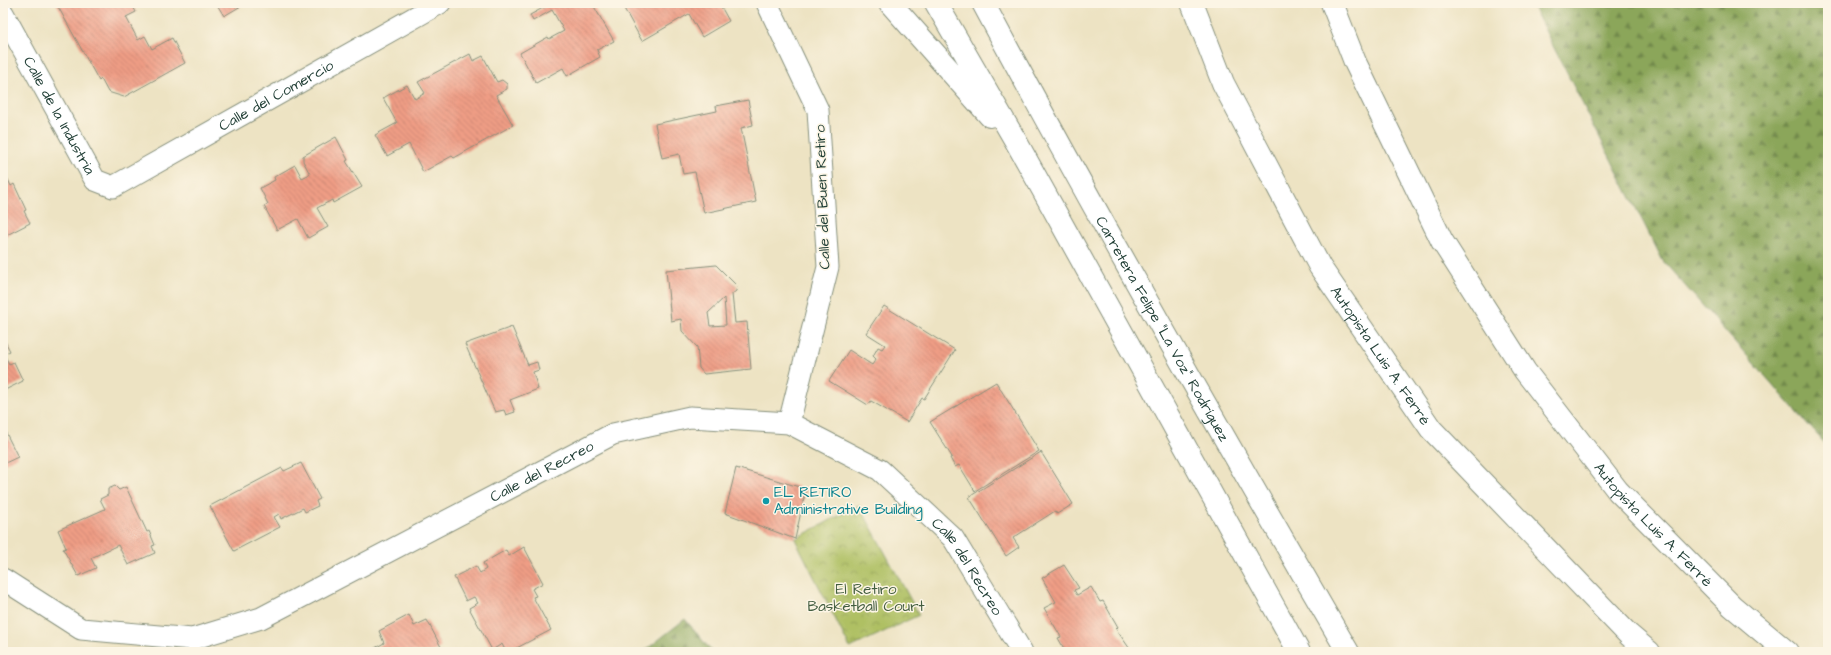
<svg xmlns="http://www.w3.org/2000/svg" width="1831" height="655" font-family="'Architects Daughter',sans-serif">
	<defs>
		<pattern id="forest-firs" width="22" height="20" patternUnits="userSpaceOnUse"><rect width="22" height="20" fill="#8ba65a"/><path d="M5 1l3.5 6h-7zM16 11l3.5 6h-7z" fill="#71884b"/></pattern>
		<pattern id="park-crowns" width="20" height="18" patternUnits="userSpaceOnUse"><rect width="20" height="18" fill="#afc064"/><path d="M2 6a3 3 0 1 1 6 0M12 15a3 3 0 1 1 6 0" fill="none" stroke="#8e9d53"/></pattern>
		<pattern id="building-back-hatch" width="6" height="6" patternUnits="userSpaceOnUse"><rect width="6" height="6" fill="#ef9d85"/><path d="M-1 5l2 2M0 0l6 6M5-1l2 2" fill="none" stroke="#c1816e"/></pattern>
	</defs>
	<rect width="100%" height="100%" fill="#fcf5e5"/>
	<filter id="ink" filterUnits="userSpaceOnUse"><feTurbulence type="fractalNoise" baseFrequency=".025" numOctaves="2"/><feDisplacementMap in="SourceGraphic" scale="8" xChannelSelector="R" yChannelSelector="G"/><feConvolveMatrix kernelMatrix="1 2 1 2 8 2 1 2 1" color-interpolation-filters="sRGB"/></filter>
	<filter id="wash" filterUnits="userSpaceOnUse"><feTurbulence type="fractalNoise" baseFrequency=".012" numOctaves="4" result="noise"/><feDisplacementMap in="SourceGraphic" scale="16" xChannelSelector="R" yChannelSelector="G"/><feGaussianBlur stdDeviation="0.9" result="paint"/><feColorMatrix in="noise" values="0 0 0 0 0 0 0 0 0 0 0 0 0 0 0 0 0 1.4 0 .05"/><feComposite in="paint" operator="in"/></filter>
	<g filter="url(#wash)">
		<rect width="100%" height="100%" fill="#ede3c3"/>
		<g fill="url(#forest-firs)" stroke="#557247">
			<polygon points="1531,3 1828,3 1828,447 1663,261"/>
			<polygon points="685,619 712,652 643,652"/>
		</g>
		<polygon fill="url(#park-crowns)" stroke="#677e4c" points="859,505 919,615 850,648 795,539"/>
		<g id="blocks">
			<g fill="url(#building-back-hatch)" fill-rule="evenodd">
				<polygon points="56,3 131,3 136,12 126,17 138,40 145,36 152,49 172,38 185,63 124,97 108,92 101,79 99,81"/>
				<polygon points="216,3 239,3 241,6 224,16"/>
				<polygon points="552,3 592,3 614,41 597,50 600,57 567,76 563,68 536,83 520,53 548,37 549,39 564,31 552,10 533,21 530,15"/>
				<polygon points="621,3 699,3 701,5 705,3 719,3 729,21 702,37 689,14 642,41"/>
				<polygon points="470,54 473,61 483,56 497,82 502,80 507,84 507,89 496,95 513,125 454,158 452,156 423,172 409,144 387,156 375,135 397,123 383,98 407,85 415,99 425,93 418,82"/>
				<polygon points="748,100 753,125 741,128 756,202 704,213 695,172 683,174 679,154 662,158 655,124 717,111 716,106"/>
				<polygon points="336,137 348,160 346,161 362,187 333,203 332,200 317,208 328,227 308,238 298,219 277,230 264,206 268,204 260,188 275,180 274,177 295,165 302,178 310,174 303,161 303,156"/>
				<polygon points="5,173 11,186 14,184 26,210 24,211 30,223 3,237 3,174"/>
				<path d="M716,265L737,286L736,291L732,294L735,323L747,322L751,369L704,374L699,368L697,347L682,331L681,319L671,321L666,270ZM724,298L726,325L710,326L708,313Z"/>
				<polygon points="884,306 955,350 924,399 922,398 907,422 871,401 868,405 829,381 849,350 872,365 876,359 873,356 878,347 882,349 885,345 866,333"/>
				<polygon points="512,327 528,365 537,362 539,370 533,372 538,389 510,400 515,412 506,415 504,410 495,412 465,344"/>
				<polygon points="3,337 10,351 4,354 9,364 14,362 23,381 3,391"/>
				<polygon points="996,382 1039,451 975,491 959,465 955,467 950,458 952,457 930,422"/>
				<polygon points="3,427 18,457 3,464"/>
				<polygon points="1041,452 1073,504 1057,514 1055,511 1013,538 1019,547 1006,556 969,497"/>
				<polygon points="301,463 320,499 316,501 318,506 305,512 303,508 281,519 279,514 274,517 280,527 234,551 210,506 282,468 284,471"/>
				<polygon points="736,468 806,489 795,539 725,513"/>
				<polygon points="115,486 119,490 126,487 147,532 149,531 155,545 152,546 155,553 128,565 118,545 91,558 96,568 78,576 63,549 66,548 58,530 105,509 100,499 108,495 108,489"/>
				<polygon points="524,547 543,583 532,589 536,596 533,597 551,630 509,652 506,652 502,644 492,650 469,608 478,603 474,597 466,601 454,577 476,566 480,573 486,569 483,563 506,550 509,556"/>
				<polygon points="1064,565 1079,588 1074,590 1077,595 1091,587 1100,602 1103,601 1118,627 1116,629 1132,652 1071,652 1070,650 1066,652 1058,638 1061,637 1044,608 1056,602 1042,578"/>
				<polygon points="409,615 414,626 427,620 441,647 433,652 368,652 384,643 379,631"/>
			</g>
		</g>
	</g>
	<g filter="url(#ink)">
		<use href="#blocks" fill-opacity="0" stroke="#86907c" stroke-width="1"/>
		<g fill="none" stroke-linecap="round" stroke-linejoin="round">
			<g stroke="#86907c" stroke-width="23">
				<g id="street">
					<polyline points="767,3 818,110 828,267 789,423"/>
					<path id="s1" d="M3,13L95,180L113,187L440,3"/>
					<path id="s2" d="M3,579L81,629L192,639L261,618L613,434L690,417L789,423L880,470L953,538L1022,652"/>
				</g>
			</g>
			<g stroke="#86907c" stroke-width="24">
				<g id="highway">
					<polyline points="890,3 990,116"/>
					<polyline points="936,3 1018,145 1299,652"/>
					<path id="s3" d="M983,3C1100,222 1223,437 1348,652"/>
					<path id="s4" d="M1192,3L1223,83L1320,267L1431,429L1629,635L1649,652"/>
					<path id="s5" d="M1332,3L1355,62L1442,241L1525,371L1618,491L1732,606L1787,652"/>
				</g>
			</g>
			<use href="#street" stroke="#fff" stroke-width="21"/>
			<use href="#highway" stroke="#fff" stroke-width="22"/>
		</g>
	</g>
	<circle fill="#0f9aa8" stroke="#fcf5e5" stroke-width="1.5" cx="766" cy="501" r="4"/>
	<g text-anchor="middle" stroke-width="3" stroke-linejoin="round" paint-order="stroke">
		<g font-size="15" fill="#1f3d34" stroke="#fcf5e5">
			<text dy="5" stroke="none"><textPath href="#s1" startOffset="397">Calle del Comercio</textPath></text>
			<text dy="5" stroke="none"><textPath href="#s1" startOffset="117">Calle de la Industria</textPath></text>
			<text transform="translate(822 197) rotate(-92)" y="5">Calle del Buen Retiro</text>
			<text dy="5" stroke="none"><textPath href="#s3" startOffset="372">Carretera Felipe "La Voz" Rodríguez</textPath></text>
			<text dy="5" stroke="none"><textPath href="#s4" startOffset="401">Autopista Luis A. Ferré</textPath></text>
			<text dy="5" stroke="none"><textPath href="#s2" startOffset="593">Calle del Recreo</textPath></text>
			<text dy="5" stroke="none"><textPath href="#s5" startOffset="617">Autopista Luis A. Ferré</textPath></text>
			<text dy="5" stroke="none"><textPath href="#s2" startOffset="1085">Calle del Recreo</textPath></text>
		</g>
		<g font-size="15" fill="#0d838f" stroke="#fcf5e5" text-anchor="start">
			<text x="774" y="497">EL RETIRO<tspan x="774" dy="17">Administrative Building</tspan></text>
		</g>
		<g font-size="15" fill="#435e40" stroke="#fcf5e5">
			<text x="866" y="594">El Retiro<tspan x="866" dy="17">Basketball Court</tspan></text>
		</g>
	</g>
	<rect width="1831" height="655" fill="none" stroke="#fcf5e5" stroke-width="16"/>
</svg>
